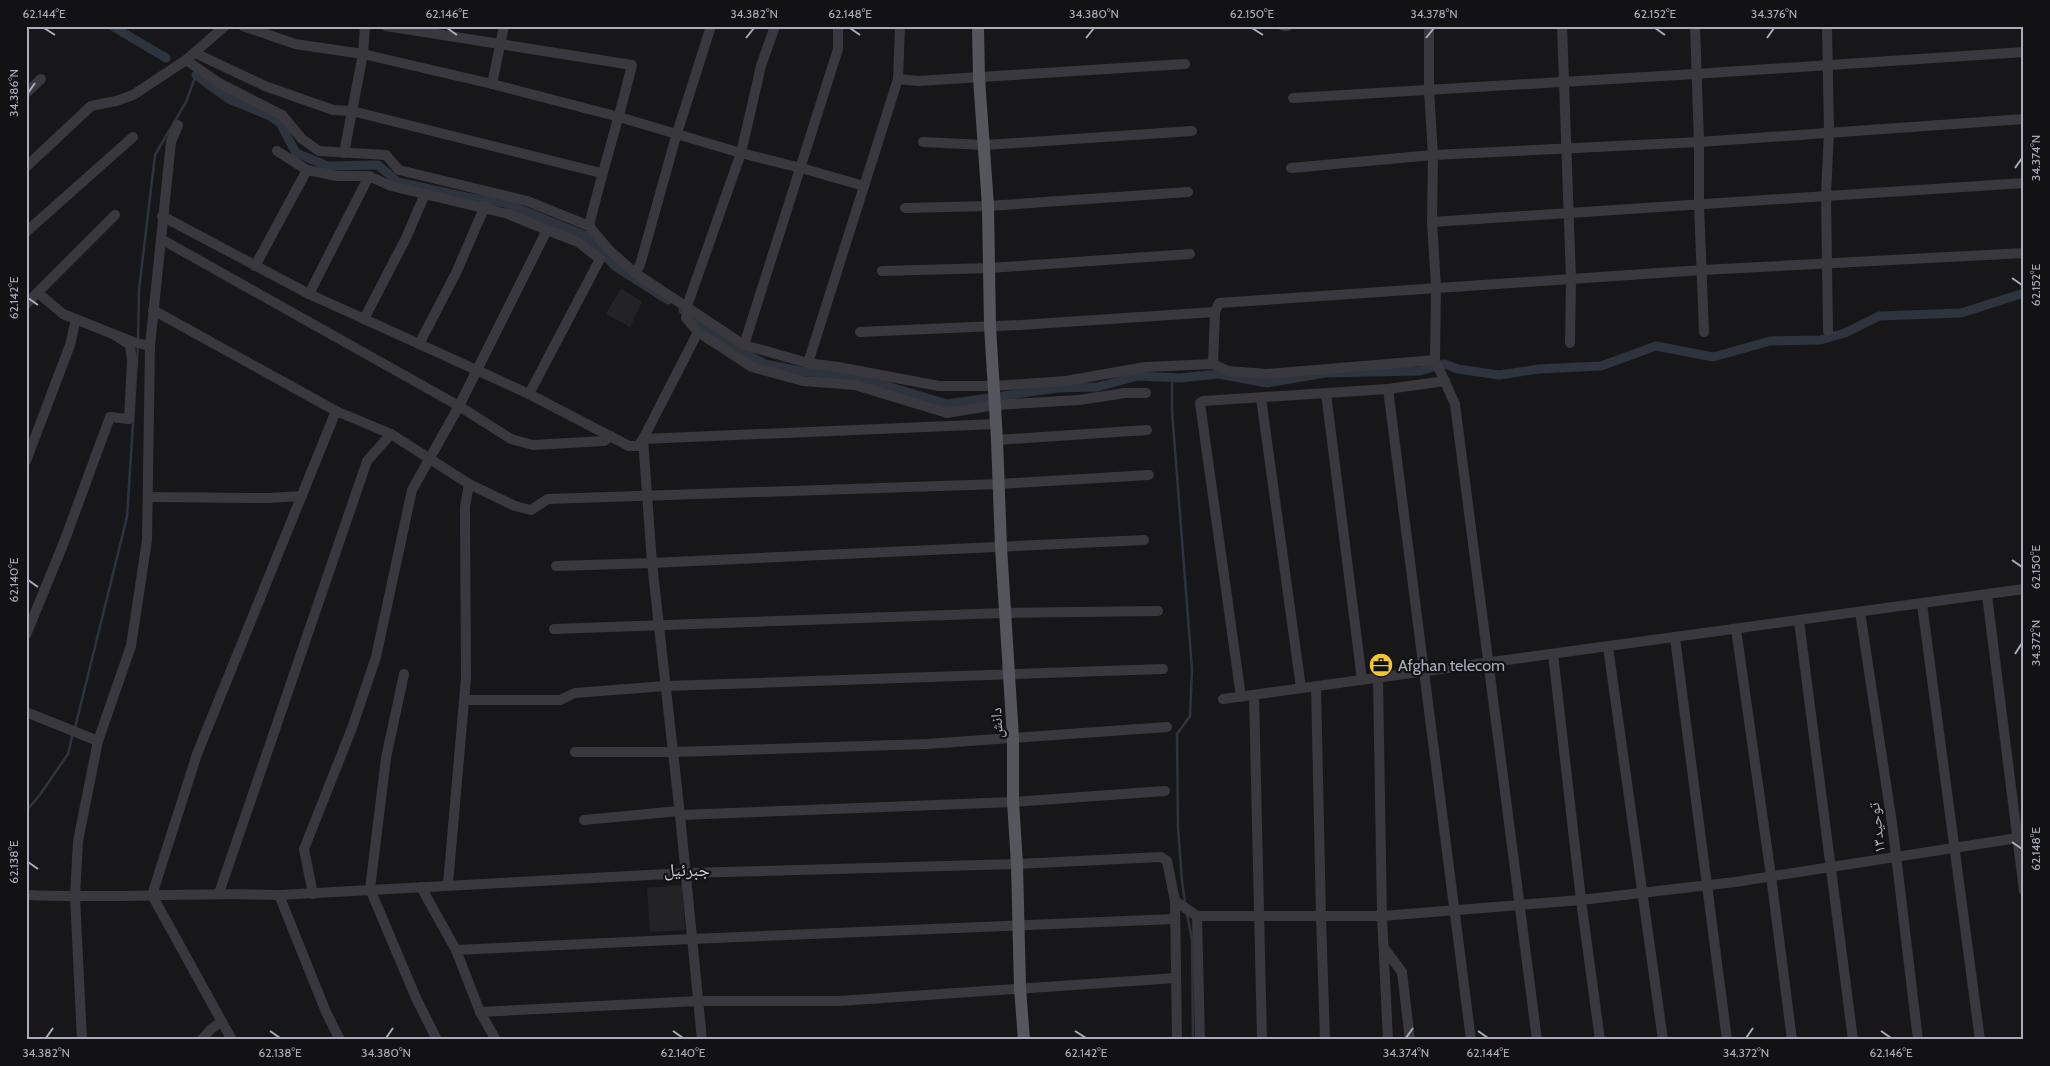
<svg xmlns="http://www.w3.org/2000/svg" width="2050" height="1066" font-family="Cabin,'Noto Naskh Arabic',sans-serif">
	<rect width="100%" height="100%" fill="#171719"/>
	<g fill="#232326">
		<polygon points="621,288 642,302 630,327 606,314"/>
		<polygon points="682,885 685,930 650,932 647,888"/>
	</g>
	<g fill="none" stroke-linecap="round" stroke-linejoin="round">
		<g stroke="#2d343d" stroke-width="2.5">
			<polyline points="138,340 139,290 155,155 186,102 196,75"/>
			<polyline points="1172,378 1172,411 1192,669 1190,716 1177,734 1178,828 1182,881 1185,903"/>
			<polyline points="75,728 127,517 138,345"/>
			<polyline points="26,811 39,796 68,754 73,733"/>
			<polyline points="1187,914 1192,940 1193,1040"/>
		</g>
		<g stroke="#2d343d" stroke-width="9">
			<polyline points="112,26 166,58"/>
			<polyline points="196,75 229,99 270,116 280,123 296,153 328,166 378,165 398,182 466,197 505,203 586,236 616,267 668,300"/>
			<polyline points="683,310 733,347 765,364 800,371 854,376 947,404 1058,388 1097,387 1138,376 1180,378 1219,374 1267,383 1325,373 1420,371 1444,364 1458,369 1499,375 1539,369 1601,366 1656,346 1713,357 1770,341 1820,340 1845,333 1879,316 1961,313 2024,293"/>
		</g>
		<g stroke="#38383e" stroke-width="10">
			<polyline points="243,26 295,44 363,54 492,84 619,117 741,153 801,168 864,186"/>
			<path d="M386,26L632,65C619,119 602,172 589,226"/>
			<polyline points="775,26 761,66 741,153 687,306 686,318 698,332 752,367 803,381 855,385 947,413 995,405 1079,400 1125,393 1146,393"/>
			<polyline points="1283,26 1288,26"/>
			<polyline points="1429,26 1429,90 1433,155 1432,222 1436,287 1435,360 1455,404 1537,1040"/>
			<polyline points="1562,26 1571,279 1570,343"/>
			<polyline points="1695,26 1699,142 1699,205 1704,332"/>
			<polyline points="1827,26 1829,131 1826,195 1828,331"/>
			<polyline points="195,53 265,86 333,110 352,111 601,173"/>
			<polyline points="186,60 219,83 282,115 302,139 319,151 386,155 399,170 527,201 589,226 609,250 635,273 744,345 808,363 838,367 939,386 993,386 1066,381 1145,367 1213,364 1228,371 1266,374 1435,360"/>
			<polyline points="898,79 918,81 1185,64"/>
			<polyline points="492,84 504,26"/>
			<polyline points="26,93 41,79"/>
			<polyline points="1293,98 1695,74 2024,52"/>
			<polyline points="923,142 985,145 1192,131"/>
			<polyline points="277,151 307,170 337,176 369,176 391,186 508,214 547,230 459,406 412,490 376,657 352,728 304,849 313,894"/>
			<polyline points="344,153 363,54 365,26"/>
			<polyline points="26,167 91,106 116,101 133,95 186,60 225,26"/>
			<polyline points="1291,168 1433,155 1699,142 2024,119"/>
			<polyline points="905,208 988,206 1188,192"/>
			<polyline points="162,216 309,294 529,394 629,446 638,446 643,439 996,424"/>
			<polyline points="1432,222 2024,183"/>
			<polyline points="26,232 133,137"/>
			<polyline points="161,239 459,406 511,439 533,445 604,441 611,436"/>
			<polyline points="255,266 307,170"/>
			<polyline points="882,271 990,268 1190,254"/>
			<polyline points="635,273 640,265 677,133 711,26"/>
			<polyline points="38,293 63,314 133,342 150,346"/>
			<polyline points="309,294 369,176"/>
			<polyline points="26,304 115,215"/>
			<polyline points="153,310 336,411 391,434 469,484 515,506 531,510 548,499 999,484 1149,475"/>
			<polyline points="364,319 406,238 425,194"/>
			<polyline points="698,332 643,439 652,563 680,815 702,1040"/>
			<polyline points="860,332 1020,325 1215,312"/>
			<polyline points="419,344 456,273 485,206"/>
			<polyline points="744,345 838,49 838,26"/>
			<polyline points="808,363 898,79 900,26"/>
			<polyline points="1213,364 1215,312 1219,303 1702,270 2024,253"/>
			<polyline points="1388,389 1471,1040"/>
			<polyline points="1326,393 1362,680"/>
			<polyline points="529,394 600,259 578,242 547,230"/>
			<polyline points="1261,398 1301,688"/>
			<polyline points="997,440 1147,430"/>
			<polyline points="26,461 70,345 76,319"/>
			<polyline points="148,497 269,498 302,496"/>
			<polyline points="556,566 652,563 1144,540"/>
			<polyline points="1987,595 2024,891"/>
			<polyline points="1922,604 1980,1040"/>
			<polyline points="1860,612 1893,830 1918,1040"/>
			<polyline points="1799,621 1853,1040"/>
			<polyline points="554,629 1004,613 1158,611"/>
			<polyline points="1736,629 1771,876 1792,1040"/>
			<polyline points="26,635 64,542 110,417 129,419 132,361 130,345 113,334"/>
			<polyline points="1675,638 1727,1040"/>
			<polyline points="1608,647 1663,1040"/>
			<polyline points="1553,654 1581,900 1600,1040"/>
			<polyline points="404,674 386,758 370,889 416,998 437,1040"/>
			<polyline points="1378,678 1382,916 1388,1040"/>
			<polyline points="1316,686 1321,917 1325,1040"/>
			<polyline points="1254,695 1262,1040"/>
			<polyline points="1241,697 1200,403 1203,401 1388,389 1445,381"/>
			<polyline points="1223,699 2024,589"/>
			<polyline points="465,700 560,700 575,693 666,686 1163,669"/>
			<polyline points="26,712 98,741"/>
			<polyline points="575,752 673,752 927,744 1167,727"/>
			<polyline points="680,815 1013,802 1165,791"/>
			<polyline points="584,820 679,811"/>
			<polyline points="448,884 466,678 465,507 469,484"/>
			<polyline points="421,887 456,950 480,1012 496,1040"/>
			<polyline points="219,893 367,461 391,434"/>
			<path d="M26,895C110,899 194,892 279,895L686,873L1017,864L1161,857L1167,861L1175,901L1177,1040"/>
			<polyline points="279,895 326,1012 340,1040"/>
			<polyline points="1175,901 1197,916 1382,916 1581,900 1735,882 2024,837"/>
			<polyline points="1197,916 1200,1040"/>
			<polyline points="1384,948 1402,972 1410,1040"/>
			<polyline points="456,950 692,939 1175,919"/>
			<polyline points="480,1012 698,1001 839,1001 1176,978"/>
			<polyline points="82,1040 75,897 78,841 98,741 131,646 147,540 150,346 171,142 178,125"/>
			<polyline points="201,1040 211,1029 221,1022"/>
			<polyline points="232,1040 152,895 197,754 336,411"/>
		</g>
		<polyline stroke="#54555d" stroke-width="12" points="978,26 979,78 988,206 990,326 997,440 1001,547 1013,738 1013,802 1017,864 1020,988 1024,1040"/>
	</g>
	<path fill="none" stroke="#a9acb9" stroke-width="2" d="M44,28L55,35M447,28L457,35M850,28L860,35M1252,28L1263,35M1655,28L1665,35M746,38L754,28M1086,38L1094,28M1426,38L1434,28M1767,38L1774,28M28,93L35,83M2015,168L2022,158M2012,278L2022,285M28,298L38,305M2012,560L2022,567M28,580L38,587M2015,654L2022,643M2012,842L2022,849M28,862L38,869M270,1031L280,1038M673,1031L683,1038M1075,1031L1086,1038M1478,1031L1488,1038M1881,1031L1891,1038M46,1038L53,1028M386,1038L393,1028M1406,1038L1413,1028M1746,1038L1753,1028"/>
	<defs>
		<g id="office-disc" transform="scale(1.25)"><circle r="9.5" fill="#f2c536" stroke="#121214"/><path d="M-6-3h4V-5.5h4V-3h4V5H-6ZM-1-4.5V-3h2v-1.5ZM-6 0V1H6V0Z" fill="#111"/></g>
	</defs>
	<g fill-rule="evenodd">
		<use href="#office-disc" x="1381" y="665"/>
	</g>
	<g text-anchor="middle" stroke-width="4.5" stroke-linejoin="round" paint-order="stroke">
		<g font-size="16" fill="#a9acb9" stroke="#121214" text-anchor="start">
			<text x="1398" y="671">Afghan telecom</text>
		</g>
		<g font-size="16" fill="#a9acb9" stroke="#121214">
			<text transform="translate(996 723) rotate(-93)" y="6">دانش</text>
			<text transform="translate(1876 828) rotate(-97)" y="6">توحید۱۳</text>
		</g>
		<g font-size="18" fill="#caccd5" stroke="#121214">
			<text x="687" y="876">جبرئیل</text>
		</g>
	</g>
	<rect width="2050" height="1066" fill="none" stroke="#121214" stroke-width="55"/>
	<rect x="28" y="28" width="1994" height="1010" fill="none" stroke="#a9acb9" stroke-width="2"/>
	<g font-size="12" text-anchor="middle" fill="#a9acb9">
		<text x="44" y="18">62.144°E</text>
		<text x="447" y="18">62.146°E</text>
		<text x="754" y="18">34.382°N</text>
		<text x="850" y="18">62.148°E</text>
		<text x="1094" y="18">34.380°N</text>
		<text x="1252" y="18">62.150°E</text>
		<text x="1434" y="18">34.378°N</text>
		<text x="1655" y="18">62.152°E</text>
		<text x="1774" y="18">34.376°N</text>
		<text transform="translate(14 93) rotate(-90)" y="4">34.386°N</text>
		<text transform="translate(2036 158) rotate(-90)" y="4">34.374°N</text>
		<text transform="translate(2036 285) rotate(-90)" y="4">62.152°E</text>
		<text transform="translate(14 298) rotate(-90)" y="4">62.142°E</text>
		<text transform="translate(2036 567) rotate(-90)" y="4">62.150°E</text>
		<text transform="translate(14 580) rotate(-90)" y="4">62.140°E</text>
		<text transform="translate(2036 643) rotate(-90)" y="4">34.372°N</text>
		<text transform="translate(2036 849) rotate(-90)" y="4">62.148°E</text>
		<text transform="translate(14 862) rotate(-90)" y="4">62.138°E</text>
		<text x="46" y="1057">34.382°N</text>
		<text x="280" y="1057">62.138°E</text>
		<text x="386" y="1057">34.380°N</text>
		<text x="683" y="1057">62.140°E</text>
		<text x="1086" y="1057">62.142°E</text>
		<text x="1406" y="1057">34.374°N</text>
		<text x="1488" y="1057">62.144°E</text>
		<text x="1746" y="1057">34.372°N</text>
		<text x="1891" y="1057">62.146°E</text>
	</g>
</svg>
